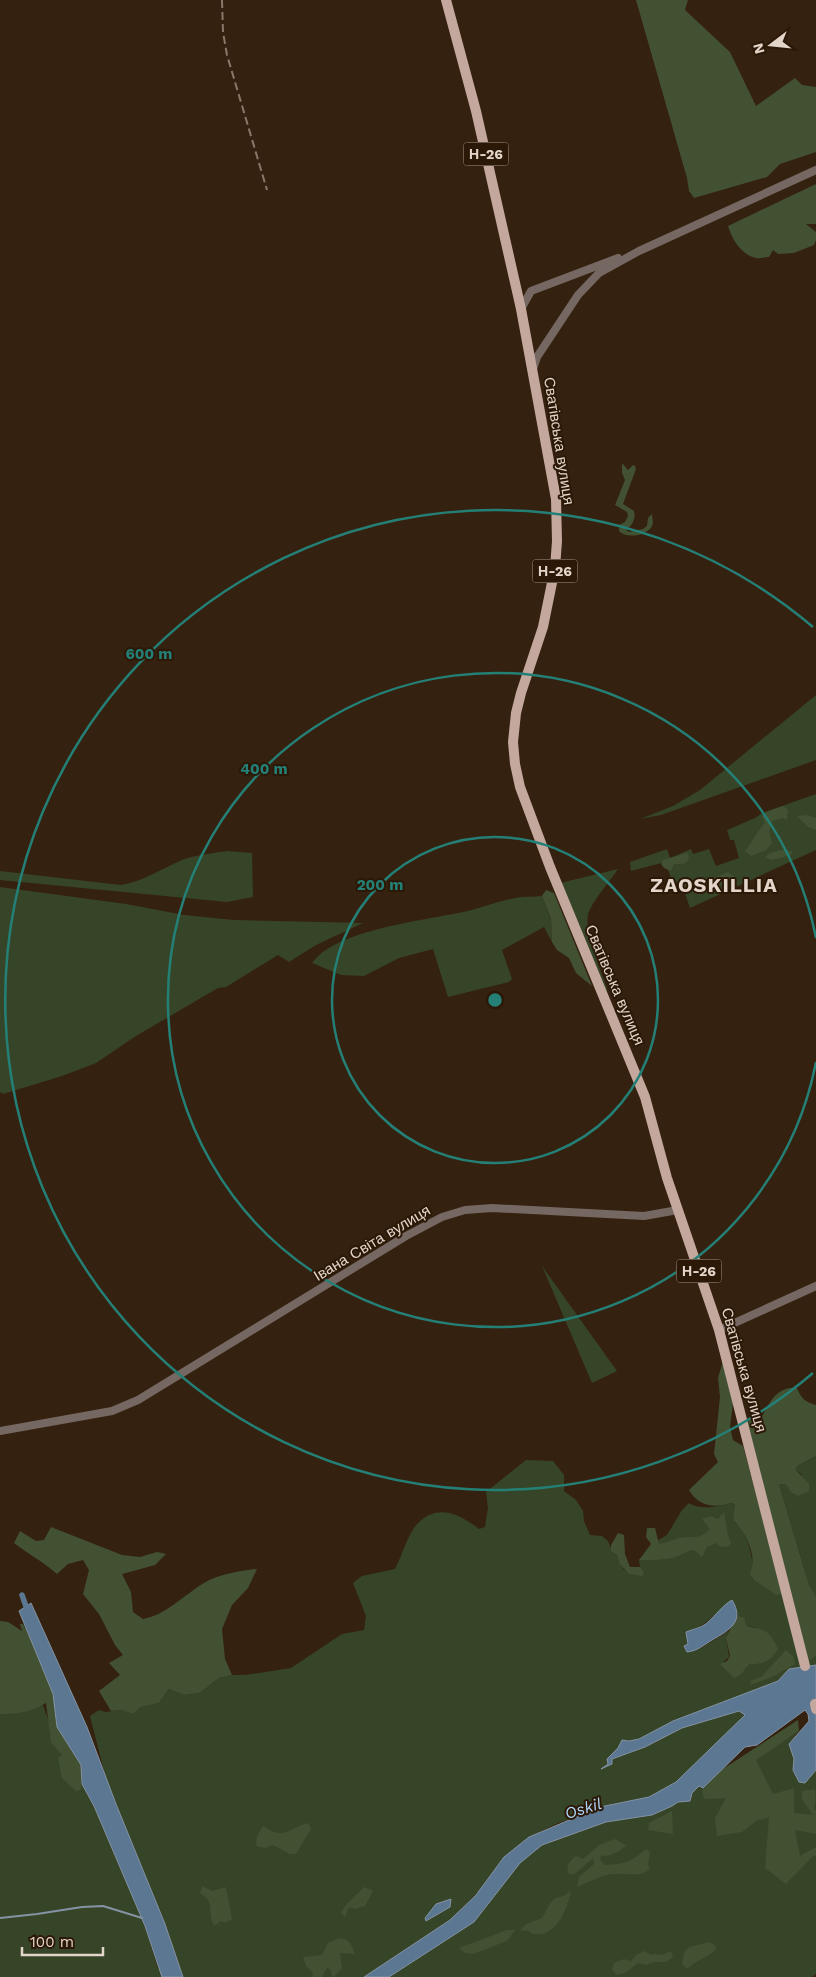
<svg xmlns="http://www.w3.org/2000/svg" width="816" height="1977" font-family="'Work Sans',sans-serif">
	<rect width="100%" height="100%" fill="#35210f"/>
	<g fill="#364527" fill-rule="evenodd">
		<polygon points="816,695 816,760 661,815 640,819 673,806 700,790"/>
		<polygon points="816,794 816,850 690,908 681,882 673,883 665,862 631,871 630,862 667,849 670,858 691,849 693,854 709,849 716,866 739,858 734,840 730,840 727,830 755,818 762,813"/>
		<path d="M228,851L252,853L253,897L227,902L0,880V871L121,885C144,881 161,869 182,860C196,855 213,853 228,851Z"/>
		<path d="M618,869C610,881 592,902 588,914C584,929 602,973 607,989L606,993L560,883Z"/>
		<polygon points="0,887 126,904 184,915 234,920 363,923 316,945 289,962 278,955 226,987 218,988 136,1036 96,1063 62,1076 3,1094 0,1092"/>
		<path d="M542,896L551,920L552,942L544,927L502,950L512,979L509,982L448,997L433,949L399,958L364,976L341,975L312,963C336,929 428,920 468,911C484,907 499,901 515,898C524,896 533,897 542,896Z"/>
		<polygon points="542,1266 617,1371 592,1383"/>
		<polygon points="816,1456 816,1600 809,1585 779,1484 802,1475 796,1470 797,1466"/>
		<path d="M526,1460L553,1461L564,1475V1491L576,1500L583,1511L584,1521L590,1535L602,1536L608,1541L612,1551L617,1555L624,1570L640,1567L639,1560L657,1541L667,1535L682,1510L689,1503C700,1511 719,1506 732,1503L736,1508L733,1520C751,1538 752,1557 755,1581L777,1596L783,1593L806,1663L816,1656V1665L789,1669L780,1682L673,1721L639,1739L629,1741L622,1740L618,1748L607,1759L608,1764L604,1767L611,1764L612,1759L645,1747L682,1728L739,1711L745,1714L737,1724L676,1782L649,1797L606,1806L556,1824L529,1837L504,1857L477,1893L450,1920L364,1977H183L153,1895L106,1779L90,1716L99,1710L105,1712L121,1710L133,1714L141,1707L159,1703L169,1689L184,1695L200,1693L219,1678L232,1675H245L291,1668L342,1634L364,1630L366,1616L353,1583L362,1576L395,1569C402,1556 408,1533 418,1523C438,1503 460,1514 479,1529L485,1527L488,1508L486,1492ZM735,1606L737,1615L745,1618L746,1625L758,1629L759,1664H750L745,1670L723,1662L729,1657L726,1638L729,1631L701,1648L688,1644L691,1630C700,1627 705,1624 712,1617C718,1611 728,1609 735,1606Z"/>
		<polygon points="41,1700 61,1754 82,1784 94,1806 142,1918 158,1968 166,1977 0,1977 0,1706"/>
		<polygon points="798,1732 789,1744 794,1759 793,1770 799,1782 809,1779 816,1769 816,1974 812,1977 389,1977 474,1922 519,1863 542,1845 606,1822 652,1815 678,1802 689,1801 692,1793 699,1786 702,1789 757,1775 755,1758"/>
	</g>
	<g fill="#425132">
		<polygon points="636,0 688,0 685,10 730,52 756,106 795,78 802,85 816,87 816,152 780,164 767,177 694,198 689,191 687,178"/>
		<path d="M816,184V224H806L816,232V240L814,245L794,253L778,254L773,250L769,257C765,257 760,259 756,258C741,255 732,239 728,226Z"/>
		<path d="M622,463L628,470L633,465L635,466L636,469L623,504L634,511C636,520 632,525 626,530L629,532L643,529L647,526L648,518L652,514C652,518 654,522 652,526C647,536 626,539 619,531V525L625,522L628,516L627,512L615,505L625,480L622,473Z"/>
		<path d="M783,806L788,810L787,820L783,818L772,821L769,831L772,843L766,850L751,856L745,851C753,841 757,831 765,823L762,816L766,812Z"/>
		<polygon points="807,815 816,818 816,830 808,827 797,816"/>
		<polygon points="782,850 793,851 791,855 772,860 765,857 770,853"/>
		<path d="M687,853L689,856C688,865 682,864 674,864L671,871L664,868L661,864L663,860Z"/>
		<polygon points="728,872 735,877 730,881 711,889 708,885 713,878"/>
		<polygon points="546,890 554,893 592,986 576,973 569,958 557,950 552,942 551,919 542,896"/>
		<path d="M723,1361L733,1403L730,1427L733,1440L743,1446L783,1593L777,1596L755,1581L750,1574C758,1556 746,1533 733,1520L735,1506L732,1503C714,1508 699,1507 689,1490L718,1462L714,1454L720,1397L718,1378Z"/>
		<path d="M789,1388H797C801,1398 805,1402 816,1405V1456L797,1466L796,1470L809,1484V1491L798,1496L791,1492L786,1484H779L809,1585L816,1597V1656L809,1661H806L747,1428L749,1420L763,1415C770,1402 774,1392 789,1388Z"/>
		<path d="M724,1512L727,1532L731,1543L729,1546L721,1547L716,1543L707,1547L702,1557L694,1550C685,1551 682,1555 676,1557C671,1559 644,1561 639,1560L651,1544L646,1537L647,1528H655L659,1544C666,1543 672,1540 679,1538C693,1535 699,1541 710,1529L702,1519L711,1516L718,1519Z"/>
		<path d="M51,1527L122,1555L140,1557L157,1552L166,1554L155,1565L122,1574L131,1592L133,1612L143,1619C166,1615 184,1595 204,1583C219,1574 240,1571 257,1569L248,1588L232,1605L222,1629L225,1659L232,1675L219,1678L200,1693L184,1695L169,1689L159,1703L141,1707L133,1714L121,1710L111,1711L99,1691L120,1675L109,1663L123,1655L115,1645L99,1614L83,1594L89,1570L83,1560L68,1564L57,1574C44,1562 28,1554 14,1543L20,1531L36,1541L44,1540Z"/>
		<polygon points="618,1533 624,1535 625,1554 630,1567 640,1567 644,1573 642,1576 629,1574 620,1564 617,1555 611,1551 611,1545"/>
		<path d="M737,1615L745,1618L746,1625C753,1629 756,1627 762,1630C770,1632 775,1642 778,1649C772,1660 763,1665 750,1664L740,1675L734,1678L720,1664L727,1661L730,1656L726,1638Z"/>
		<path d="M0,1621L8,1622L22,1631L20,1624H23L27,1631L53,1694L57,1727L81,1765V1790L76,1791L62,1778L58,1758L62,1755L51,1742L46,1703C30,1712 18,1714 0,1714Z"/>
		<polygon points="786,1650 793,1656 795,1664 774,1676 751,1685 750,1681 761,1677"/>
		<path d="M798,1720L799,1731L756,1760L773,1794L794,1788V1813L813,1815L802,1799V1791L815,1789C816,1796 816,1802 814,1808L816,1811V1834L795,1830L800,1856L816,1847V1857L814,1855L786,1884L765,1868L769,1817L756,1821L742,1832L717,1836L715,1818L726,1798L704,1799L702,1789L712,1776Z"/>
		<polygon points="672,1811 673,1834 648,1830 649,1823"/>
		<path d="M308,1823L311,1829L296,1854H290L273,1845L266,1848L256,1846L257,1836L263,1826C285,1841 288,1828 308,1823Z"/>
		<path d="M615,1839L626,1845C619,1853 611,1856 601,1856L600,1860L605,1865C625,1864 631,1862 646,1849L650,1852L648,1864L650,1869C639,1878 628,1873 615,1874C603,1874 589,1882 577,1887L579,1877L594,1864L593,1858L576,1873L570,1875C564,1867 569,1861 576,1856L583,1859L599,1845Z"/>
		<path d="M202,1886L212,1891L226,1887L232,1919L225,1923L221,1921L214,1926C206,1910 217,1904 200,1893Z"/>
		<path d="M364,1887L373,1891L365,1906L355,1909L349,1907L345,1917L341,1913C345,1904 357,1895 364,1887Z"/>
		<path d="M571,1890C568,1907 557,1937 535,1934C528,1933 530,1929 520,1931L526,1924L542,1918C546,1912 548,1905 553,1900C560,1894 563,1900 571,1890Z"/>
		<polygon points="507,1930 515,1930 507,1941 473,1954 465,1953 459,1948"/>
		<path d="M340,1938C350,1939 352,1946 355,1954L340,1953L342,1968L334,1977H332L331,1971L327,1967L322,1977H313L312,1971L306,1966L303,1957L322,1955L328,1943Z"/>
		<path d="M709,1942L715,1945L716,1949C708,1958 696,1960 687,1969L682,1964L684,1953L689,1947Z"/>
		<polygon points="645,1951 651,1955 655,1954 662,1955 671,1951 673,1957 666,1962 653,1962 646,1965 638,1963 625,1973 617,1975 612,1970 614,1963 624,1959 631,1961 637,1954"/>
	</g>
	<g fill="#5b7792" stroke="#8493a3">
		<path d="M732,1600C745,1621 730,1630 712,1640C704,1645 697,1651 687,1652L684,1646L688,1644L686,1632C693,1629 702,1628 708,1622C716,1615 723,1605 732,1600Z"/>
		<polygon points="31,1603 87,1727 116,1804 165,1924 183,1977 162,1977 145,1926 94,1806 82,1784 81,1765 57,1727 53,1694 19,1611"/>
		<polygon points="816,1665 816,1770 805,1783 799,1782 793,1770 794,1759 789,1744 809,1721 808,1714 805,1710 757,1745 745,1747 703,1788 699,1786 692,1793 690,1801 678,1802 672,1806 652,1815 606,1822 542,1845 520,1863 474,1922 389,1977 364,1977 450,1920 476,1895 504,1857 529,1837 600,1807 649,1797 676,1782 745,1715 739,1711 682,1728 645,1747 612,1759 612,1764 601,1769 608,1764 607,1759 618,1748 622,1740 629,1741 639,1739 673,1721 778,1681 789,1669"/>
		<polygon points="451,1899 450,1907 426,1921 425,1918 436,1904"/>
	</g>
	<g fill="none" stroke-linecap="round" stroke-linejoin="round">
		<polyline stroke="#8493a3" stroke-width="2" points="0,1918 37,1914 82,1907 103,1906 142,1918"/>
		<polyline stroke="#5b7792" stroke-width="5.5" points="22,1595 28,1612"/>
		<g stroke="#756762" stroke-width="8">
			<polyline points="521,309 531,291 618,258"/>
			<polyline points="533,369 537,357 578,295 599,273 639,251 816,170"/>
			<polyline points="719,1330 816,1286"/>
			<polyline points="0,1431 112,1411 138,1400 406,1236 442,1217 465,1210 492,1208 644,1216 678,1210"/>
		</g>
		<g stroke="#c4a89e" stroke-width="10">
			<polyline points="446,0 476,111 521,309 556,499 557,541 555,568 543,627 521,693 516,713 513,742 515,764 520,787 550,867 645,1097 667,1178 719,1330 805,1666"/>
			<polyline points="815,1704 816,1709"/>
		</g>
		<polyline stroke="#89786a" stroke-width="2" stroke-dasharray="8 4" stroke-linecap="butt" points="222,0 223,32 227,55 267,190"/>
	</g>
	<g fill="none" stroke="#248077" stroke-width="2.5">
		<circle cx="495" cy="1000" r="163"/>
		<path d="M816 1062A327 327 0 1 1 816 938"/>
		<path d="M813 1373A490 490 0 1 1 813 627"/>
	</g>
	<g text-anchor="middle" stroke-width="4" stroke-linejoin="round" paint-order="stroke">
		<g fill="#2b1806" stroke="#ac9c8f" stroke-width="1">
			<rect x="463.5" y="142.5" width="45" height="23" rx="4"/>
			<rect x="532.5" y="559.5" width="45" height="23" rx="4"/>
			<rect x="676.5" y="1259.5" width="45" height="23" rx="4"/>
		</g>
		<g font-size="14" font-weight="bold" fill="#e3d5ca">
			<text x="486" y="159">Н-26</text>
			<text x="555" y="576">Н-26</text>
			<text x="699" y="1276">Н-26</text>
		</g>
		<g font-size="15" fill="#e3d5ca" stroke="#2b1806">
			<text transform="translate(559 441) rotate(81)" y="5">Сватівська вулиця</text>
			<text transform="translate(615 985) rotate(67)" y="5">Сватівська вулиця</text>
			<text transform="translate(372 1243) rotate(-31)" y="5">Івана Світа вулиця</text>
			<text transform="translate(744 1370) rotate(74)" y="5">Сватівська вулиця</text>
		</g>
		<g font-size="16" font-style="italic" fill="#b0d8fd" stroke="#2b1806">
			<text transform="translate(583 1808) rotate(-17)" y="6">Oskil</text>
		</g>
		<g font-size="20" font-weight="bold" letter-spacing="1" fill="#e3d5ca" stroke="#2b1806">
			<text x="714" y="892">ZAOSKILLIA</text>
		</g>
	</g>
	<circle cx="495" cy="1000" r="8" fill="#248077" stroke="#2b1806" stroke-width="2.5"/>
	<g font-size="15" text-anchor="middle" font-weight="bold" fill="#248077" stroke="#2b1806" stroke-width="4" stroke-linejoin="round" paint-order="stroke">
		<text x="149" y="659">600 m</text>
		<text x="264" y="774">400 m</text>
		<text x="380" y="890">200 m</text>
	</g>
	<g transform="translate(771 45) rotate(254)" stroke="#2b1806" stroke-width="4" paint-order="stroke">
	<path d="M0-4L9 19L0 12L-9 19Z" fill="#e3d5ca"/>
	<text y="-8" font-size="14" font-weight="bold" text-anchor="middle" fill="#e3d5ca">N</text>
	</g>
	<path d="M22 1947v8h81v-8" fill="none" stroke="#e3d5ca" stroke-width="2.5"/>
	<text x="30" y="1947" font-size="15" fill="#e3d5ca" stroke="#2b1806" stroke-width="4" paint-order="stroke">100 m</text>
</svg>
